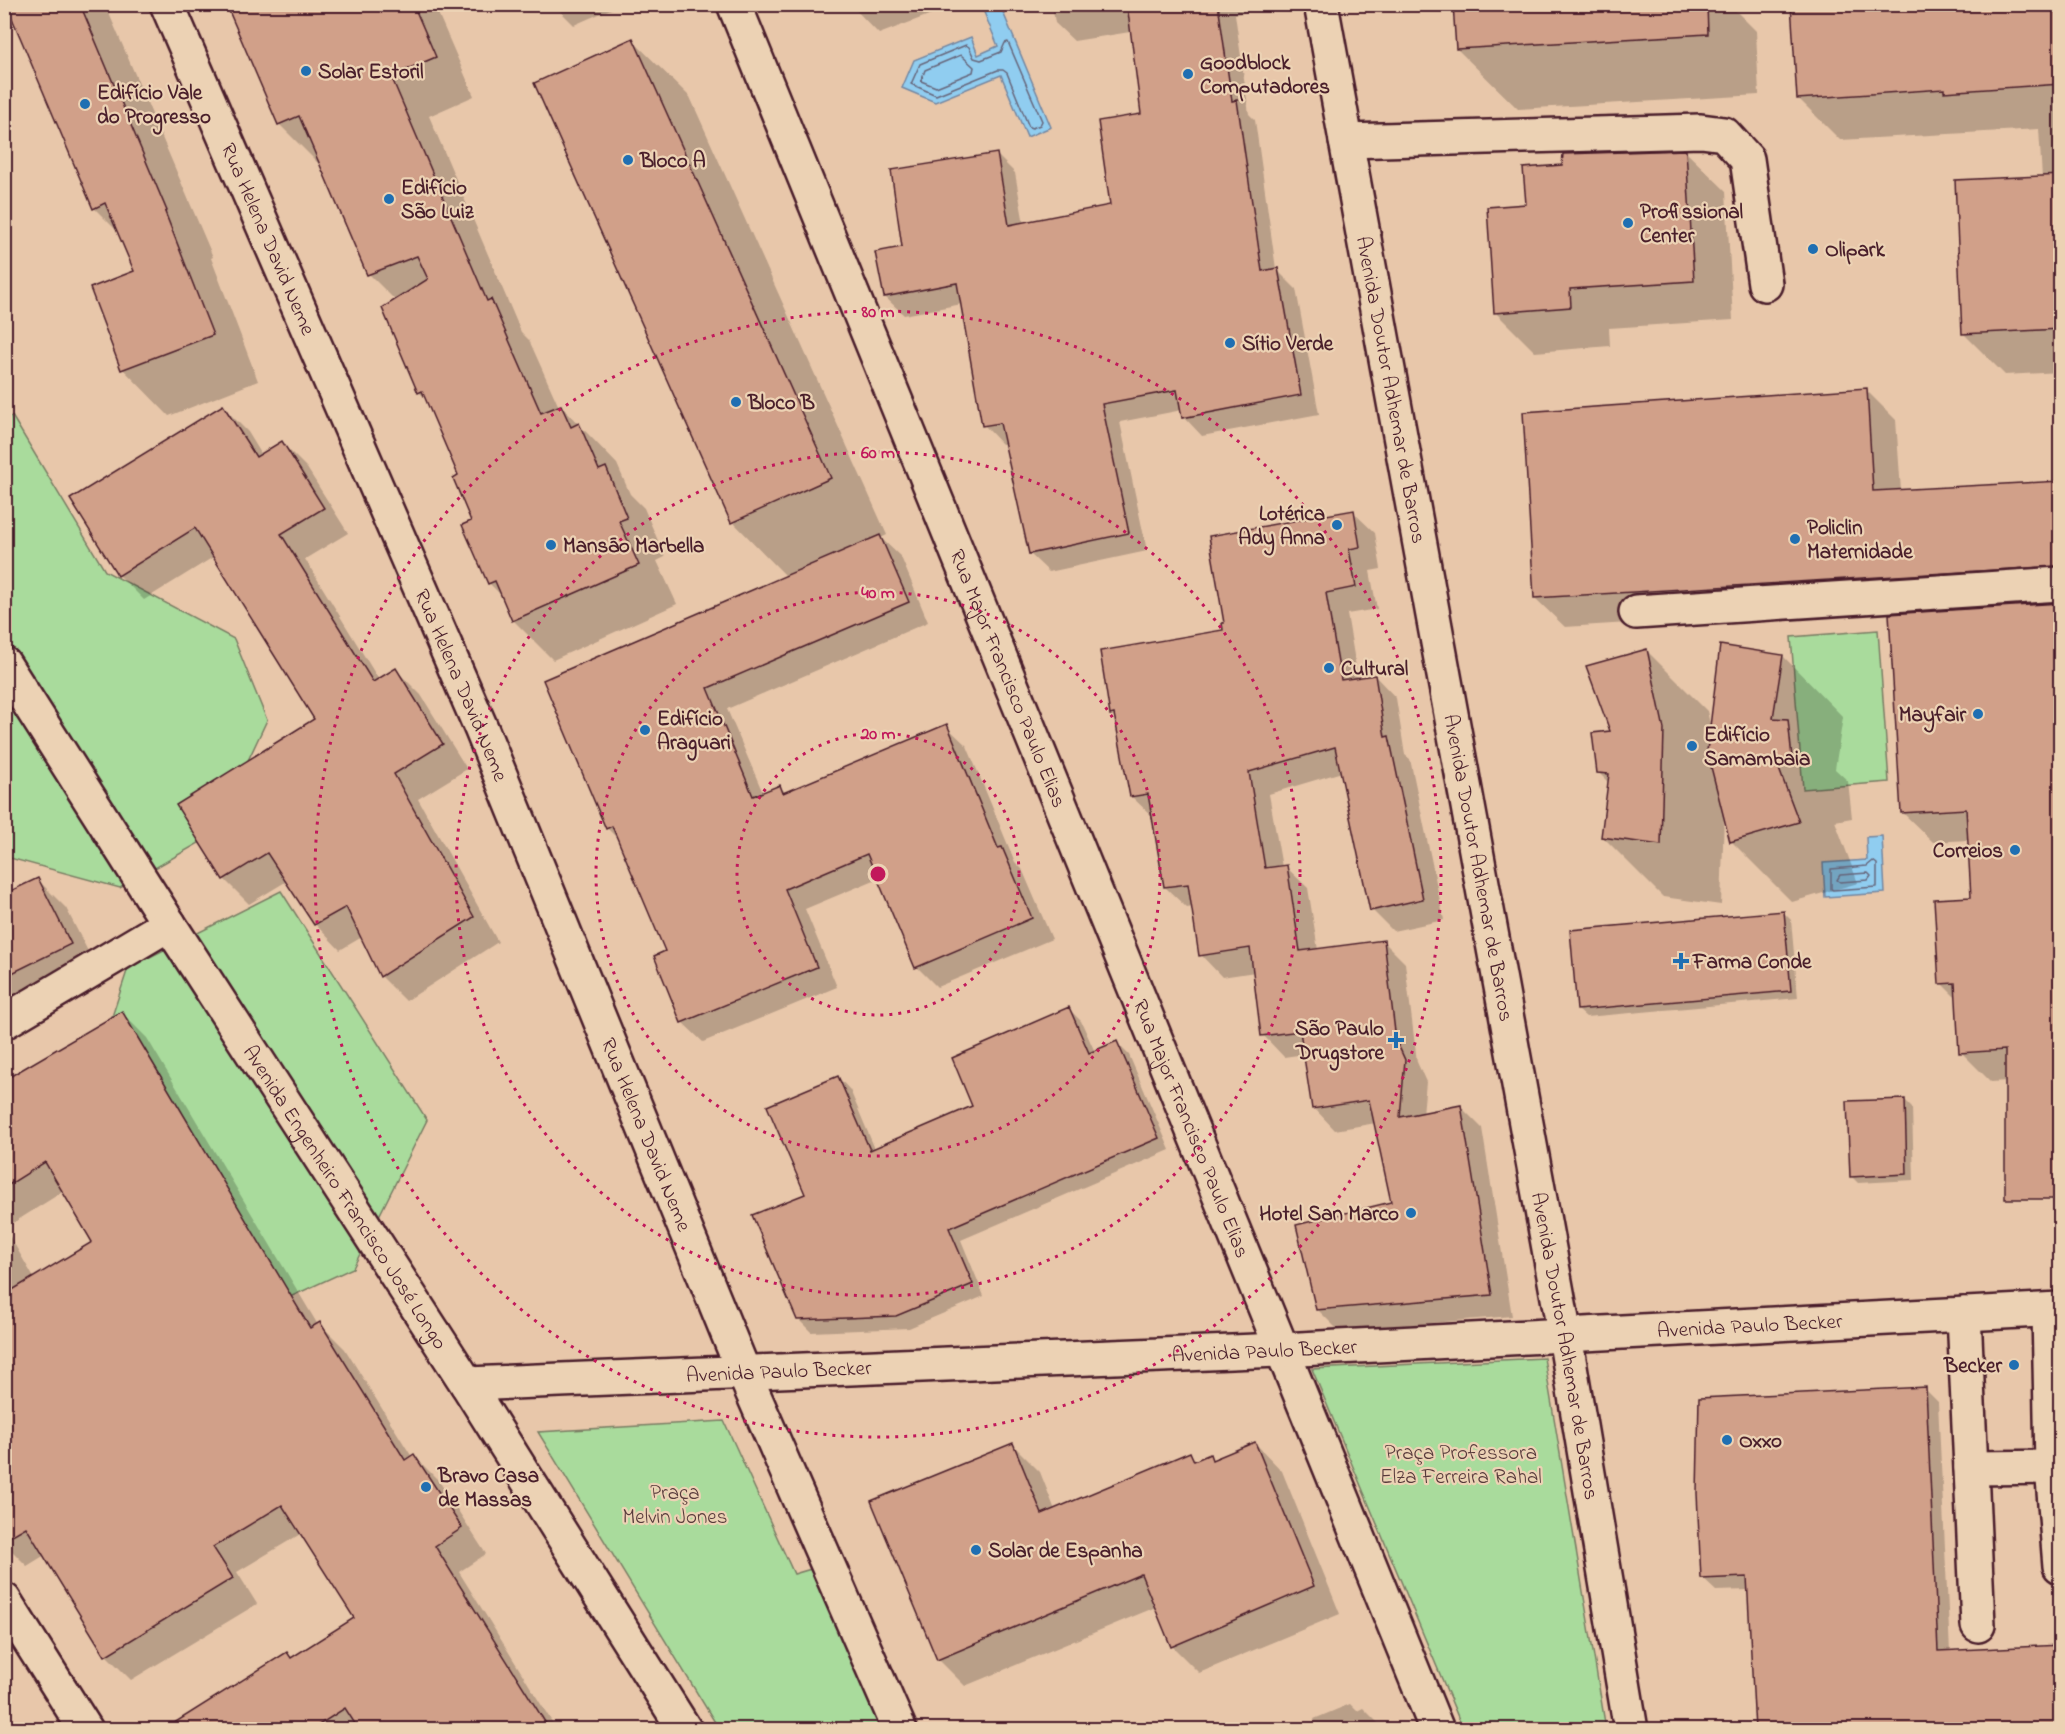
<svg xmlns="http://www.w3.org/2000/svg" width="2065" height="1734" font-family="'Indie Flower',sans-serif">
	<rect width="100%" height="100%" fill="#e8c7aa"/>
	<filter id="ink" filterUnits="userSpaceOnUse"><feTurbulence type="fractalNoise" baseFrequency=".0167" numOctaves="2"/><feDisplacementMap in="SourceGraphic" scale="12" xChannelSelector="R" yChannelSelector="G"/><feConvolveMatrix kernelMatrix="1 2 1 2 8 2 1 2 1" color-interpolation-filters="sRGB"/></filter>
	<g filter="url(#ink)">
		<g fill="#a9db9c" stroke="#7a7d64" stroke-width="1.5">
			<polygon points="12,416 105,571 234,639 267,720 213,835 120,888 6,857 5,854 4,421"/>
			<polygon points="1878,630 1889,782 1803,789 1791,637"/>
			<polygon points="281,891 427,1120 353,1268 279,1302 100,1053 128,968"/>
			<polygon points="1544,1358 1606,1729 1463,1729 1312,1369"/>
			<polygon points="724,1421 794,1574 811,1569 881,1729 719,1729 538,1432"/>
		</g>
		<g fill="#90cdf0" stroke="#7487a1" stroke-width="1.5">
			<polygon points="981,5 1000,5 1051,127 1027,137 1001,75 935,102 902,88 914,60 971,37 978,55 998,46"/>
			<polygon points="1882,836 1885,893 1825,897 1823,863 1867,860 1866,837"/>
		</g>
		<g fill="#0003" fill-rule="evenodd">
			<polygon points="8,4 105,4 213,257 211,258 258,381 169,416 123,369 92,289 136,272 120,234 94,208"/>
			<polygon points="228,4 434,4 474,96 429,116 521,332 529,340 559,407 561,406 617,464 630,494 644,508 665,557 657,561 677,604 553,660 514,621 504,598 489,583 460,476 428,401 419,392 396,301 369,274 321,162 318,163 279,124"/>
			<polygon points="553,4 622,4 574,25"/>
			<polygon points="850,4 940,4 942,10 879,34"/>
			<polygon points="1052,4 1241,4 1243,13 1235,14 1249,114 1255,120 1276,269 1296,289 1319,414 1202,436 1184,417 1182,410 1120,422 1147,551 1049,572 1030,554 1006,443 1002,444 984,425 962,304 904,315 885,297 904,248 996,154 1015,173 1024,224 1112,206 1143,116 1133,34 1130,32 1074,41 1055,23"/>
			<polygon points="1455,4 1729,4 1756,31 1759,95 1518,109 1457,49"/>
			<polygon points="2060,4 2060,372 2005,375 1963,333 2042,178 2039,129 1840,140 1798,98"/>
			<polygon points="632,40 690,97 887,535 881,538 901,557 928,622 727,709 763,793 779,786 786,793 946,726 967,746 1015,862 1022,869 1052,939 937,987 917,967 879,878 805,909 837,987 703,1042 682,1022 667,952 619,840 607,828 787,577 733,522"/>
			<polygon points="1686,152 1726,191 1733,320 1609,328 1610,346 1535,352 1495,312 1527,206"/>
			<polygon points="1866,390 1896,420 1901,491 2060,482 2060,596 1565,627 1535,598"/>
			<polygon points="223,407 248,432 262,455 282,443 307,468 348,533 305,559 379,680 396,670 421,695 467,769 418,799 498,942 406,1001 381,976 362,937 340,950 315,924 287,881 249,904 224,879 316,720 215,556 144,600 119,575"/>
			<polygon points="1353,512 1375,533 1381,569 1370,571 1377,609 1347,614 1358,679 1375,676 1396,698 1405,755 1410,759 1444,920 1393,931 1372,910 1342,772 1269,794 1282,867 1286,867 1308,888 1318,950 1383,941 1405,963 1417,1062 1426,1082 1423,1114 1460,1106 1482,1128 1512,1316 1339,1331 1317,1309 1393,1203 1376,1123 1335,1130 1314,1108 1305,1054 1284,1057 1263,1035 1255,972 1222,977 1201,955 1193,907 1187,908 1165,887 1154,818 1132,797 1117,719 1112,714 1225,632"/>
			<polygon points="2060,604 2007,1081 1991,1082 1961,1052 1958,1000 1941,983 1973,898 1969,840 1933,842 1903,813"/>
			<polygon points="1646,650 1707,711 1711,728 1783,656 1843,717 1835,769 1848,781 1852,818 1835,821 1858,883 1792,902 1731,841 1724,816 1721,905 1663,897 1602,836 1609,783 1598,772 1612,732"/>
			<polygon points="37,879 66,908 99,973 4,1020 4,896"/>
			<polygon points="1784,913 1791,920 1798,998 1586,1017 1578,1010"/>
			<polygon points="1069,1009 1081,1021 1095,1052 1117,1043 1129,1055 1170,1150 961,1240 984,1296 909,1328 811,1332 798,1319 807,1194 838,1077 850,1090 875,1149 974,1107"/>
			<path d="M121,1012L147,1038L318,1325L320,1324L345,1349L412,1457L414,1456L439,1481L486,1554L459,1572L557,1730H166L287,1654L292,1659L356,1618L302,1533L237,1572L257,1604L131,1680L106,1655L45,1555L27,1566L4,1543V1082ZM64,1191L95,1242L34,1278L5,1228Z"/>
			<polygon points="1905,1100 1912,1107 1914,1180 1858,1183 1851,1176"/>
			<polygon points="1925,1389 1938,1402 1950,1652 2060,1730 1749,1590 1716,1591 1702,1578"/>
			<polygon points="1255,1443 1282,1471 1340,1614 1199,1673 1172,1646 1156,1607 965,1686 938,1659 1013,1445 1040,1472 1055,1510 1190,1454 1197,1461 1209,1456 1214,1461"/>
			<polygon points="1350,1704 1357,1711 1363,1708 1385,1730 1315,1730 1317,1728 1314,1719"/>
		</g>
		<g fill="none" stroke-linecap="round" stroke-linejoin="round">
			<g stroke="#66657a" stroke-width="1.5">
				<polygon points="1008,42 1042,121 1040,125 1032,128 1029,127 1007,73 1003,70 998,70 936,95 911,84 920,64 966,45 969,47 974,58 981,60 1001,52 1005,43"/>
				<polygon points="961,55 974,67 973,72 936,87 921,81 925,70"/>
				<polygon points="1873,861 1877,864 1877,887 1833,890 1831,889 1831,869 1867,866"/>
				<polygon points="1868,873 1871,876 1868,880 1840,882 1837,880 1840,875"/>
			</g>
		</g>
		<g fill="#d1a089" stroke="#4a1f2b" stroke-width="1.5">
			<polygon points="6,4 80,4 167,211 165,212 213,335 121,370 90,288 134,271 105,203 93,209"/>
			<polygon points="226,4 413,4 436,57 391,76 487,301 491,299 541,413 561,405 571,427 579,423 599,470 606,467 627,518 619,521 639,565 512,621 495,581 488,584 462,525 471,521 453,478 458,475 422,391 418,393 382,308 428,279 417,256 367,275 299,116 278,125"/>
			<polygon points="1127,4 1218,4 1232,101 1237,100 1262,271 1278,268 1301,395 1182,418 1177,390 1102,404 1129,533 1029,554 1000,423 982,426 957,283 884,297 875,252 902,247 891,170 997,153 1009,225 1110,205 1098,121 1141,114"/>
			<polygon points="1453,4 1707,4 1708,34 1456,49"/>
			<polygon points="1791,4 2061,4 2061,84 1944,92 1944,89 1797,99"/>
			<polygon points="633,38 831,478 731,523 534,83"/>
			<polygon points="1686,150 1694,281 1570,289 1571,307 1494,313 1487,207 1526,204 1523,168 1562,165 1563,154"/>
			<polygon points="2061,175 2061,329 1962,334 1955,180"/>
			<polygon points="1867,388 1873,491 2061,481 2061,566 1534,598 1523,412"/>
			<polygon points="223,405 256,457 282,441 324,508 281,534 373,682 396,668 443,744 394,774 474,917 380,977 346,907 314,925 267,853 223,880 176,805 314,719 195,528 118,576 70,499"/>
			<polygon points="1354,510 1360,547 1349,549 1356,587 1326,593 1341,680 1375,675 1385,737 1389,736 1423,899 1370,911 1335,747 1249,772 1265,868 1287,865 1300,951 1384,940 1396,1040 1405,1060 1400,1117 1461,1105 1492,1295 1316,1310 1296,1225 1391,1202 1369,1100 1312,1109 1300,1031 1261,1036 1250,948 1199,956 1188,884 1164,887 1148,794 1130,797 1114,714 1110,715 1100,651 1223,630 1222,623 1224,623 1209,536"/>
			<polygon points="880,535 909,602 708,688 753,796 780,785 783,793 947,724 998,848 1002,847 1032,918 915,968 867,854 785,889 817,967 681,1023 654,956 665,951 612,826 606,829 543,680"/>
			<polygon points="2061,603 2061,1199 2005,1199 2005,1050 1959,1053 1955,983 1939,984 1934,899 1971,897 1966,809 1901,813 1889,614"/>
			<polygon points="1720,645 1783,655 1773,718 1788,719 1792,758 1776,761 1799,822 1730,842 1707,751"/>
			<polygon points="1647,649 1664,729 1661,845 1601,837 1609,774 1597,773 1592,733 1610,731 1586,666"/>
			<polygon points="38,878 71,944 4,977 4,894"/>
			<polygon points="1784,911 1791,991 1577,1010 1570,930"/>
			<polygon points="1069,1007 1089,1053 1117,1041 1159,1138 949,1228 973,1284 896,1316 797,1320 752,1215 805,1194 767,1106 838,1076 870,1150 972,1106 952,1058"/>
			<polygon points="122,1011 310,1328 320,1322 405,1460 414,1454 462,1528 435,1546 550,1730 359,1730 345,1708 311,1730 163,1730 287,1652 291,1658 354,1618 282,1505 213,1547 233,1578 105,1656 26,1527 4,1540 4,1295 92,1242 45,1162 4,1188 4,1080"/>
			<polygon points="1905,1099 1907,1174 1850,1177 1847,1101"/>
			<polygon points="1926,1387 1938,1651 2061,1645 2061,1730 1755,1730 1747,1577 1701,1579 1697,1493 1699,1398"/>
			<polygon points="1255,1442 1314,1586 1171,1647 1141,1574 937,1660 871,1501 1013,1443 1042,1514 1190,1452 1194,1461 1210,1454 1212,1460"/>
		</g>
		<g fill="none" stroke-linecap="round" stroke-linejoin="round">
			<g stroke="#4a1f2b" stroke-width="38">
				<g id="minor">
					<path id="s1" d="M167,4L481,728L744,1373L900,1730"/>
					<path id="s2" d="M734,4L1437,1730"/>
					<path id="s3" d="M1321,4L1565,1336L1631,1730"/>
					<polyline points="1346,141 1701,131 1724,134 1747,159 1765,284"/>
					<polyline points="1636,612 2060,584"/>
					<path id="s4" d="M4,664L169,924L467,1384L685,1730"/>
					<polyline points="4,1022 169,924"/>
					<polyline points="2049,1310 2052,1467 2060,1566"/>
					<polyline points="1964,1314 1978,1625"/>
					<path id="s5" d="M467,1384L1281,1350L2060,1309"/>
					<polyline points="1971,1468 2052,1467"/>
					<polyline points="4,1600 86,1730"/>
				</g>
			</g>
			<use href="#minor" stroke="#ecd2b4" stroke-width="33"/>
		</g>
	</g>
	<g fill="none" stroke="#c2185b" stroke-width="3" stroke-dasharray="3 6">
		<circle cx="878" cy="874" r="141"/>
		<circle cx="878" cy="874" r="282"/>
		<circle cx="878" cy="874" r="422"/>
		<circle cx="878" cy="874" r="563"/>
	</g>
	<g fill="#1f6fb2" stroke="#ecd2b4" stroke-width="2">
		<circle cx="306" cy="71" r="6"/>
		<circle cx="1188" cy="74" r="6"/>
		<circle cx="85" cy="104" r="6"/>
		<circle cx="628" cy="160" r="6"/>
		<circle cx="389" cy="199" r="6"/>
		<circle cx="1628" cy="223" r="6"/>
		<circle cx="1813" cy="249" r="6"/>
		<circle cx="1230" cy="343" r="6"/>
		<circle cx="736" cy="402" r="6"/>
		<circle cx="1337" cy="525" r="6"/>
		<circle cx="1795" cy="539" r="6"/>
		<circle cx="551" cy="545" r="6"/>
		<circle cx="1329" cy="668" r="6"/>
		<circle cx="1978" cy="714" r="6"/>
		<circle cx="645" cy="730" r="6"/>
		<circle cx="1692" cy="746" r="6"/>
		<circle cx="2015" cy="850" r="6"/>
		<path d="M1678 952h6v6h6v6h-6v6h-6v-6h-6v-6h6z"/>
		<path d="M1393 1031h6v6h6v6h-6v6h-6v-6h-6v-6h6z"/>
		<circle cx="1411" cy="1213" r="6"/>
		<circle cx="2014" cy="1365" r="6"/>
		<circle cx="1727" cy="1440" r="6"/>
		<circle cx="426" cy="1487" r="6"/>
		<circle cx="976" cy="1550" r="6"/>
	</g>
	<g text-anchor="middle" stroke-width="4.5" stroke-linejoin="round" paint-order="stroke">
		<g font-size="21" font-weight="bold" fill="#4a1f2b" stroke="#ecd2b4" text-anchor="start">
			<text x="1200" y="69">Goodblock<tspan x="1200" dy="24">Computadores</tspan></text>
			<text x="318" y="78">Solar Estoril</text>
			<text x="97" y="99">Edifício Vale<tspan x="97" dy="24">do Progresso</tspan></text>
			<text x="640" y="167">Bloco A</text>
			<text x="401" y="194">Edifício<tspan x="401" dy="24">São Luiz</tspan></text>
			<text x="1640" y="218">Profissional<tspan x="1640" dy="24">Center</tspan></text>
			<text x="1825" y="256">Olipark</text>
			<text x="1242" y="350">Sítio Verde</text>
			<text x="748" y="409">Bloco B</text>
			<text x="1325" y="520" text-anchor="end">Lotérica<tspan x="1325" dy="24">Ady Anna</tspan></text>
			<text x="1807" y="534">Policlin<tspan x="1807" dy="24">Maternidade</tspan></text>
			<text x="563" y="552">Mansāo Marbella</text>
			<text x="1341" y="675">Cultural</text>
			<text x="1966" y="721" text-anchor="end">Mayfair</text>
			<text x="657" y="725">Edifício<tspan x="657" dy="24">Araguari</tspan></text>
			<text x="1704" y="741">Edifício<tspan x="1704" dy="24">Samambaia</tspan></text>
			<text x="2003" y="857" text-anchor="end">Correios</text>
			<text x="1693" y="968">Farma Conde</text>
			<text x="1384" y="1035" text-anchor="end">São Paulo<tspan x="1384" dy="24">Drugstore</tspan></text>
			<text x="1399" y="1220" text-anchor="end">Hotel San Marco</text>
			<text x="2002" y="1372" text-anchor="end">Becker</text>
			<text x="1739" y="1447">Oxxo</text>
			<text x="438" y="1482">Bravo Casa<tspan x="438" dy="24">de Massas</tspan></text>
			<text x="988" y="1557">Solar de Espanha</text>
		</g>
		<g font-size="21" fill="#4a1f2b" stroke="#ecd2b4">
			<text dy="7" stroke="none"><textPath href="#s1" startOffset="256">Rua Helena David Neme</textPath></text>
			<text dy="7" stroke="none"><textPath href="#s3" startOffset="392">Avenida Doutor Adhemar de Barros</textPath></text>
			<text dy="7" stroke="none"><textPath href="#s2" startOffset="728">Rua Major Francisco Paulo Elias</textPath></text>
			<text dy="7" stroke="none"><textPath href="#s1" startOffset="742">Rua Helena David Neme</textPath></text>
			<text dy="7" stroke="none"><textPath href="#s3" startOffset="878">Avenida Doutor Adhemar de Barros</textPath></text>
			<text dy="7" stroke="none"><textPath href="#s2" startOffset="1214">Rua Major Francisco Paulo Elias</textPath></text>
			<text dy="7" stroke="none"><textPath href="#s1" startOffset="1228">Rua Helena David Neme</textPath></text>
			<text dy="7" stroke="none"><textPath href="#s4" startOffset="633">Avenida Engenheiro Francisco José Longo</textPath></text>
			<text dy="7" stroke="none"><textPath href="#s5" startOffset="1284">Avenida Paulo Becker</textPath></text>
			<text dy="7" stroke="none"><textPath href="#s3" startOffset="1364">Avenida Doutor Adhemar de Barros</textPath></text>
			<text dy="7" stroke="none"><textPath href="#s5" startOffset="798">Avenida Paulo Becker</textPath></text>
			<text dy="7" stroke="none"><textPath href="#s5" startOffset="312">Avenida Paulo Becker</textPath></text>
		</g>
		<g font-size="21" fill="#583b3c" stroke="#ecd2b4">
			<text x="1461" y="1459">Praça Professora<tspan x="1461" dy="24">Elza Ferreira Rahal</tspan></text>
			<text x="675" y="1499">Praça<tspan x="675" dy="24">Melvin Jones</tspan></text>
		</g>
	</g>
	<circle cx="878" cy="874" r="9" fill="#c2185b" stroke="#ecd2b4" stroke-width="3"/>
	<g font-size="18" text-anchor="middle" font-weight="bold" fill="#c2185b" stroke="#ecd2b4" stroke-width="4.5" stroke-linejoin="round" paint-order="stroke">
		<text x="878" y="317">80 m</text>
		<text x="878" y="458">60 m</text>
		<text x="878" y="598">40 m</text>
		<text x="878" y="739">20 m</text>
	</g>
	<rect width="2065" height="1734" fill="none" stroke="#ecd2b4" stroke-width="24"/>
	<rect x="12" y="12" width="2041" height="1710" fill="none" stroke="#4a1f2b" stroke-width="2" filter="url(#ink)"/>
</svg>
